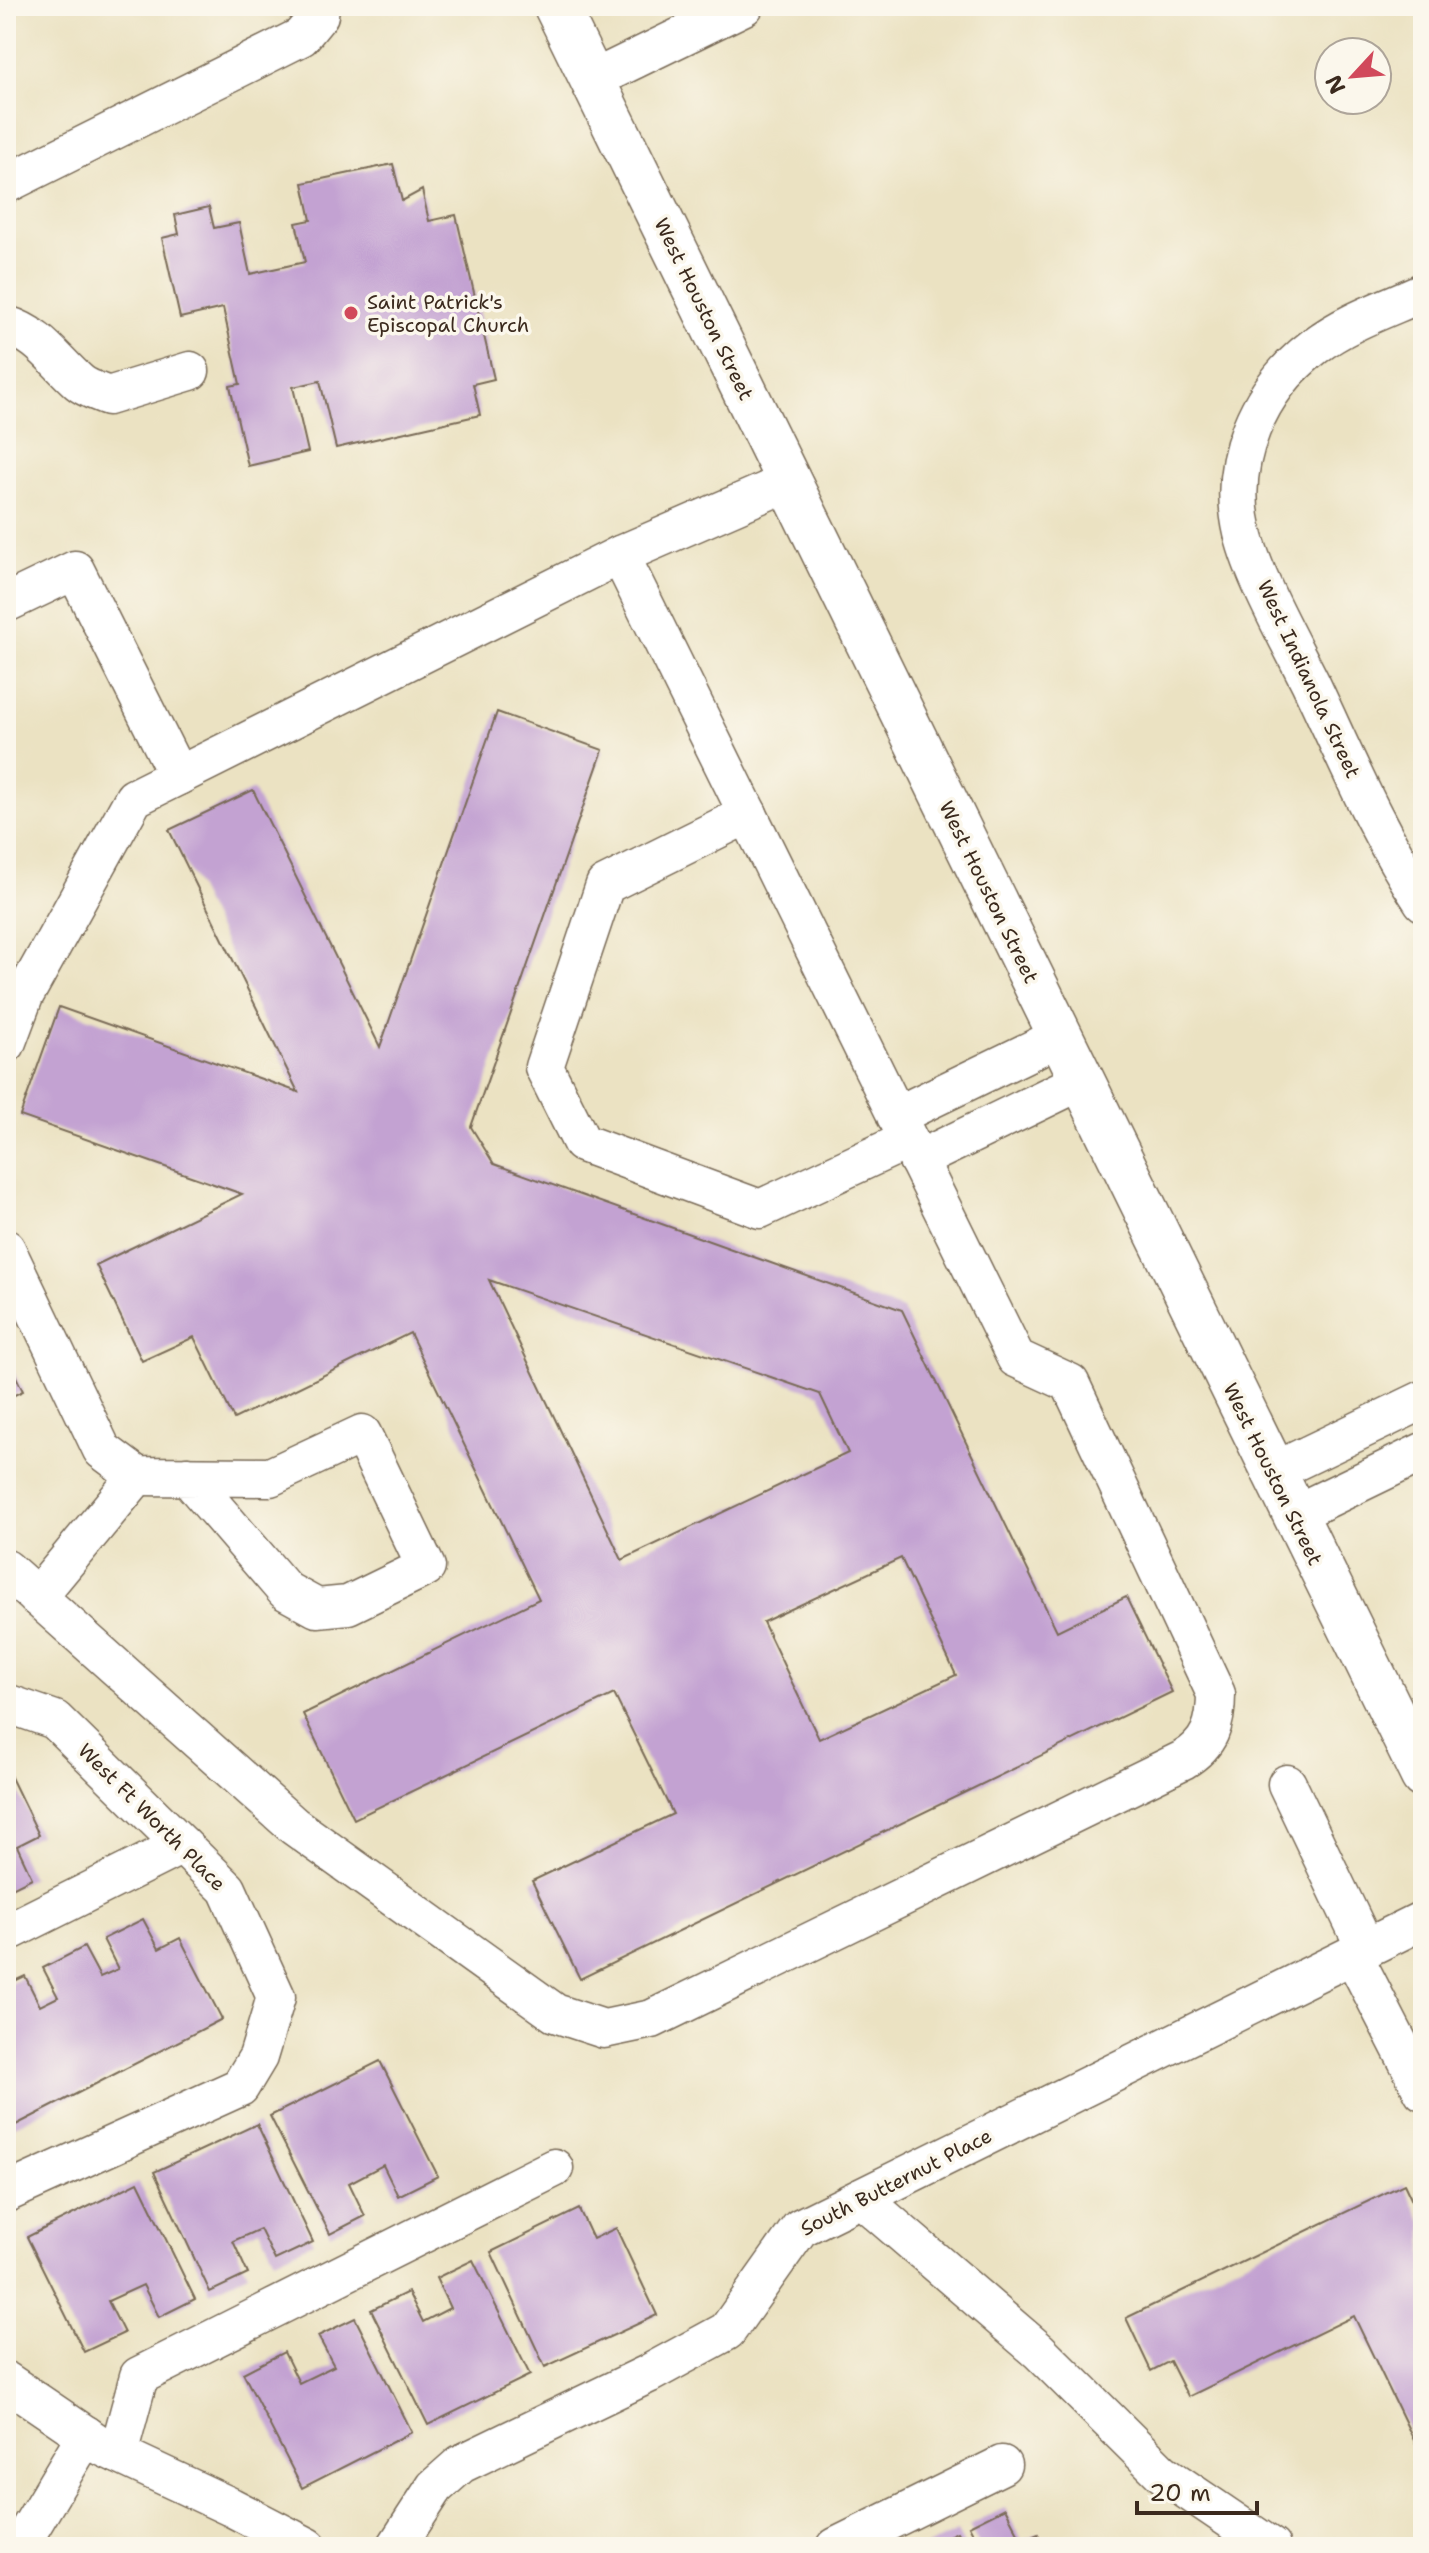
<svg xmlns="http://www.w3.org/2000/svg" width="1429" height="2553" font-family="'Shantell Sans',sans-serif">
	<rect width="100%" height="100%" fill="#fbf7ec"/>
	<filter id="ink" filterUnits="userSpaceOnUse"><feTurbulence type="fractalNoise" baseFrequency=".0125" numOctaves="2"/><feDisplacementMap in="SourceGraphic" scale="16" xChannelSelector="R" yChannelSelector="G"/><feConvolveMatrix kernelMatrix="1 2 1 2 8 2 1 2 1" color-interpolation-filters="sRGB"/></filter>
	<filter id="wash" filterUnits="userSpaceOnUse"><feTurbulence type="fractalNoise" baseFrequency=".006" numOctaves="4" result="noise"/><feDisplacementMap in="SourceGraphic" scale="32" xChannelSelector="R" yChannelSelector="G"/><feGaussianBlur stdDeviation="1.8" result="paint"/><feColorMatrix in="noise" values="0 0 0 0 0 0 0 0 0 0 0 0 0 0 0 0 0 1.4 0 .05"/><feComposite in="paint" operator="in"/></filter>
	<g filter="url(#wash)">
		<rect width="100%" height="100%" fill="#ebe2c2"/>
		<g id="blocks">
			<g fill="#c3a2d2" fill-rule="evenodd">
				<polygon points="393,164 402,201 422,190 429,221 456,215 494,379 473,384 480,415 336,448 320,381 293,387 308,452 248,466 230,386 240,384 223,308 180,318 162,238 179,234 175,215 209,207 214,228 239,223 250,274 305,262 296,223 311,220 303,183"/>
				<path d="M497,712L603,750L471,1127L494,1164L902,1310L1057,1631L1126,1597L1172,1692L580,1979L532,1881L673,1814L614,1694L354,1819L303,1714L539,1599L410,1333L234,1419L194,1337L142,1361L96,1265L242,1194L20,1116L59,1007L298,1092L169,830L253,790L380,1047ZM489,1280L820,1394L848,1453L622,1560ZM901,1558L956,1675L819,1739L763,1622Z"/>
				<polygon points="6,1356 23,1391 6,1399"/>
				<polygon points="6,1767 39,1835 17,1846 32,1878 6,1891"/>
				<polygon points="143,1919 159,1949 180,1938 222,2019 6,2130 6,1985 25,1976 40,2006 58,1997 43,1968 84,1947 100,1977 118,1969 103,1939"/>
				<polygon points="380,2061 438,2176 398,2196 383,2165 349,2183 365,2216 330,2234 270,2116"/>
				<polygon points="257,2124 313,2242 275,2260 260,2229 233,2241 248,2274 210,2292 154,2172"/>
				<polygon points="138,2182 195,2299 159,2317 143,2285 108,2301 124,2333 84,2352 27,2237"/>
				<polygon points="1404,2184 1423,2224 1423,2459 1354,2316 1188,2397 1170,2361 1151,2371 1126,2318"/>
				<polygon points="579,2209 593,2239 616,2228 657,2315 545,2367 491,2252"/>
				<polygon points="473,2260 530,2375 428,2425 371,2310 408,2292 423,2322 450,2308 436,2278"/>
				<polygon points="355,2318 412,2432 302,2488 243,2373 284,2352 299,2383 334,2366 318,2336"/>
				<polygon points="1005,2508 1022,2541 1038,2534 1044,2547 980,2547 969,2526"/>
				<polygon points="957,2532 965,2547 925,2547"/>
			</g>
		</g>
	</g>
	<g filter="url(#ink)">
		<use href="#blocks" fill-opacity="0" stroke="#796a57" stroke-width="2"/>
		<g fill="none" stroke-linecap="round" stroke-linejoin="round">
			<g stroke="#796a57" stroke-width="41">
				<g id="minor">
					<polyline points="592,80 744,6"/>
					<polyline points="6,184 301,37 319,15 320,6"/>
					<path d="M1423,292C1388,308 1346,322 1315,346C1258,389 1226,462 1243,533C1253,576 1289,640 1310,682C1345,756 1377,833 1423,902"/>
					<path d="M6,325C40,335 54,360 79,382C87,389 99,392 108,396L190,371"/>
					<polyline points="6,603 75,570 178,776"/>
					<polyline points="748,814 605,885 544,1067 582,1143 760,1209 908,1140"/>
					<polyline points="6,1044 24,996 134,798 620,555 788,482"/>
					<polyline points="896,1116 1059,1037"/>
					<polyline points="918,1160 1081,1081"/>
					<polyline points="6,1249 102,1450 137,1476 270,1477 362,1434 426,1567 348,1605 317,1608 286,1591 187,1476"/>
					<polyline points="1273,1472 1423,1400"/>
					<polyline points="1293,1515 1423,1452"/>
					<path d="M6,1569L294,1826L555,2013L604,2029L652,2019L1183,1760C1210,1744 1216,1724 1216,1694L1070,1383L1016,1358L620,555"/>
					<polyline points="37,1597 137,1476"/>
					<polyline points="6,1703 55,1720 227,1889 276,1997 258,2057 240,2087 6,2193"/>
					<polyline points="1287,1784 1366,1949"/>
					<polyline points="6,1933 182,1845"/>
					<polyline points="1353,1955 1423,2091"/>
					<polyline points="861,2198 1039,2351 1162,2473 1271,2547"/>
					<polyline points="6,2381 103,2447 231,2507 308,2547"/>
					<polyline points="118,2454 139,2376 554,2168"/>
					<polyline points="19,2547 86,2435"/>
					<polyline points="396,2547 435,2487 461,2464 648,2374 727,2331 800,2228 1423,1920"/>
					<polyline points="836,2547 1002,2465"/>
				</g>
			</g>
			<g stroke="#796a57" stroke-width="47">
				<polyline id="major" points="556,6 1423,1776"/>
			</g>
			<use href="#minor" stroke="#fff" stroke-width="38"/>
			<use href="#major" stroke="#fff" stroke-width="44"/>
		</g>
	</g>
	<circle fill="#d1495b" stroke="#fbf7ec" stroke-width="3" cx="351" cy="313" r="8"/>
	<g text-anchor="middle" stroke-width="7" stroke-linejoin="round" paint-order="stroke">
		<g font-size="20" fill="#3b2a1e" stroke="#fbf7ec" text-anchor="start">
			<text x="367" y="309">Saint Patrick's<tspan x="367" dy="23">Episcopal Church</tspan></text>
		</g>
		<g font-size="20" fill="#3b2a1e" stroke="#fbf7ec">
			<text transform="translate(704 309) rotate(64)" y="7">West Houston Street</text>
			<text transform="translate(1309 679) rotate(65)" y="7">West Indianola Street</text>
			<text transform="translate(989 892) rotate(64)" y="7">West Houston Street</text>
			<text transform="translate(1273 1474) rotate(64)" y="7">West Houston Street</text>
			<text transform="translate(152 1817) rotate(45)" y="7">West Ft Worth Place</text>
			<text transform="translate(896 2182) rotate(-27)" y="7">South Butternut Place</text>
		</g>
	</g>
	<rect width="1429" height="2553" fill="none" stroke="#fbf7ec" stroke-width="32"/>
	<g transform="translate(1353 76) rotate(244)"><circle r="38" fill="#fbf7ec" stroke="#aea59a" stroke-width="2"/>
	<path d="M0-6L14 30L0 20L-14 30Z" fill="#d1495b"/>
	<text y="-12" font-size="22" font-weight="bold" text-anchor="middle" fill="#3b2a1e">N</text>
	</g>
	<path d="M1137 2501v12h120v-12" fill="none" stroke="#3b2a1e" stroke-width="4"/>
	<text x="1149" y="2501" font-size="24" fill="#3b2a1e" stroke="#fbf7ec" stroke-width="6" paint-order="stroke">20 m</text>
</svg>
